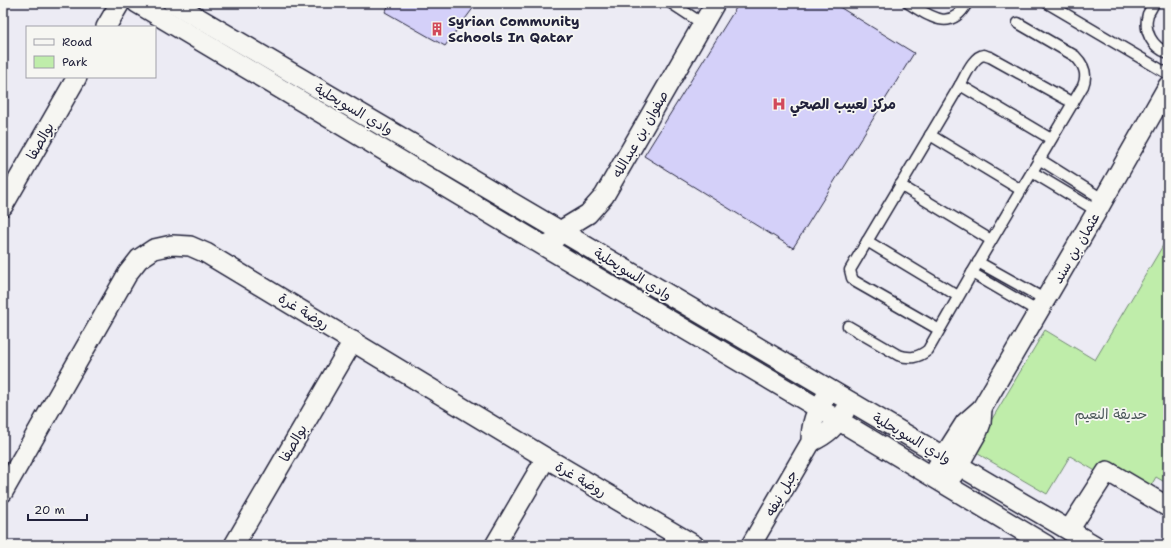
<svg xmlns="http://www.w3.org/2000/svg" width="1171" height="548" font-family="'Shantell Sans','Playpen Sans Arabic',sans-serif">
	<rect width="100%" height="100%" fill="#ecebf4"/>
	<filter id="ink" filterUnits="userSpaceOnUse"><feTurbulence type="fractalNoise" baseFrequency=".025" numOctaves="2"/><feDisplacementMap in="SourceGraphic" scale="8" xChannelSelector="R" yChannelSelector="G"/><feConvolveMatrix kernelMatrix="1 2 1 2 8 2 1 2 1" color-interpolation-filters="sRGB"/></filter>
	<g filter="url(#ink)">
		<polygon fill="#bfedaa" stroke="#708872" points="1168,237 1168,484 1156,477 1143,499 1070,456 1047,494 973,451 1045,330 1095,360"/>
		<g fill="#d4d0f9" stroke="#22223b">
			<polygon points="390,3 477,3 445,46 385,12"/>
			<polygon points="739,3 833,3 914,53 793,248 644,156"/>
		</g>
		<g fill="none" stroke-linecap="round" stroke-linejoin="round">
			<g stroke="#22223b" stroke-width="13">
				<g id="lane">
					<polyline points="671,3 703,24"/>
					<path d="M908,3C930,16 950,33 967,3"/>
					<polyline points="1047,3 1168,74"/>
					<path d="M1154,3C1152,7 1150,11 1148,14C1143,31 1152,47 1168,53"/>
					<polyline points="960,85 1051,139"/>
					<polyline points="930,135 1021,190"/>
					<polyline points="1039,159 1104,200"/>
					<polyline points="1032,172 1097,211"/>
					<polyline points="900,185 991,240"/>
					<polyline points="867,241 958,296"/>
					<polyline points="978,262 1046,300"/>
					<polyline points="972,273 1039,312"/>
					<path d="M848,326L898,355C910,359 918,358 928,350L972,273L1083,86C1088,74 1084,65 1075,56L1018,23"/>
					<path d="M938,329L854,281L852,278L850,270L960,85C965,77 973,56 984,55C984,55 989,57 990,57L1073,103"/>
				</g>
			</g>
			<g stroke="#22223b" stroke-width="22">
				<g id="street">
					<polyline points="137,3 549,249 818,408 1046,545"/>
					<polyline points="173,3 1094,545"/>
					<polyline points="106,27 120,3"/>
					<polyline points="3,206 77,77"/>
					<polyline points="555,239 560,231 588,214 604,196 715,3"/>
					<path d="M811,442C828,434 835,427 845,411"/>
					<polyline points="937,467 965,423 982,408 1097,211 1168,86"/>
					<polyline points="953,475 978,431 981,423 982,408"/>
					<polyline points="3,492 128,273 139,259 154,249 172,245 190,246 206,253 546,458 694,545"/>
					<polyline points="1069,530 1107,471 1168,507"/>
					<polyline points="234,545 353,341"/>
					<polyline points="495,545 546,458"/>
					<path d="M751,545L811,442C811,423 815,413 825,398"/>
				</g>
			</g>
			<use href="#lane" stroke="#f6f6f2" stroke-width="10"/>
			<use href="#street" stroke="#f6f6f2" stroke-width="19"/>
		</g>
	</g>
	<defs>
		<g id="building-bare" transform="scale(1.08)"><path d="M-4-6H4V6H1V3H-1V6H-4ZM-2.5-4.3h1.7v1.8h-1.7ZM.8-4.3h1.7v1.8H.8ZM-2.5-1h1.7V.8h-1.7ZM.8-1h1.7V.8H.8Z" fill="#d1495b" stroke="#f6f6f2" stroke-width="2.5" paint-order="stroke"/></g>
		<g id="hospital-bare" transform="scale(1.08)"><path d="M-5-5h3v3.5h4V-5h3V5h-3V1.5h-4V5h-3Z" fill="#d1495b" stroke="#f6f6f2" stroke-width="2.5" paint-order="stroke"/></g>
	</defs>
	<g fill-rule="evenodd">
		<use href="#building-bare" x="437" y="29"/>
		<use href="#hospital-bare" x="779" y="104"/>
	</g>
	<g text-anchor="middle" stroke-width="3.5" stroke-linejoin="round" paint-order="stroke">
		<g font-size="14" font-weight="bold" fill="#22223b" stroke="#f6f6f2" text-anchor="start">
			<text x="448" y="26">Syrian Community<tspan x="448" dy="16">Schools In Qatar</tspan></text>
			<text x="790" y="109">مركز لعبيب الصحي</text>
		</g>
		<g font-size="14" fill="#22223b" stroke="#f6f6f2">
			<text transform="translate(354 109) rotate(30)" y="5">وادي السويحلية</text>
			<text transform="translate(640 134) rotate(-60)" y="5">صفوان بن عبدالله</text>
			<text transform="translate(40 141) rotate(-60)" y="5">بوالصفا</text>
			<text transform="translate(1076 248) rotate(-60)" y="5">عثمان بن سند</text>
			<text transform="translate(633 274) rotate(31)" y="5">وادي السويحلية</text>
			<text transform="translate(304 311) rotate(31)" y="5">روضة غرة</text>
			<text transform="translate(912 438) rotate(30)" y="5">وادي السويحلية</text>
			<text transform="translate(293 443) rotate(-60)" y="5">بوالصفا</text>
			<text transform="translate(581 479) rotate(30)" y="5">روضة غرة</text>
			<text transform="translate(781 493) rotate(-60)" y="5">جبل نيفه</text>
		</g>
		<g font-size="14" fill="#495557" stroke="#f6f6f2">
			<text x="1111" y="419">حديقة النعيم</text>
		</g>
	</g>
	<rect width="1171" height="548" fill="none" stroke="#f6f6f2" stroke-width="16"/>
	<rect x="8" y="8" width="1155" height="532" fill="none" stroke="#22223b" stroke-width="1.5" filter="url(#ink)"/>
	<rect x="26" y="26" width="130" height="52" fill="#f6f6f2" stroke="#a1a1a9"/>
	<rect x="34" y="39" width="20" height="6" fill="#f6f6f2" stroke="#a1a1a9"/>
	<text x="62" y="46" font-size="12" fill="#22223b">Road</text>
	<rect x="34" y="56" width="20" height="12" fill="#bfedaa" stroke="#a1a1a9"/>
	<text x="62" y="66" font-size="12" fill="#22223b">Park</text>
	<path d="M28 514v6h59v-6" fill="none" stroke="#22223b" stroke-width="2"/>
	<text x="34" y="514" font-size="12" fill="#22223b" stroke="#f6f6f2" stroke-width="3" paint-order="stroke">20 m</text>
</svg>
